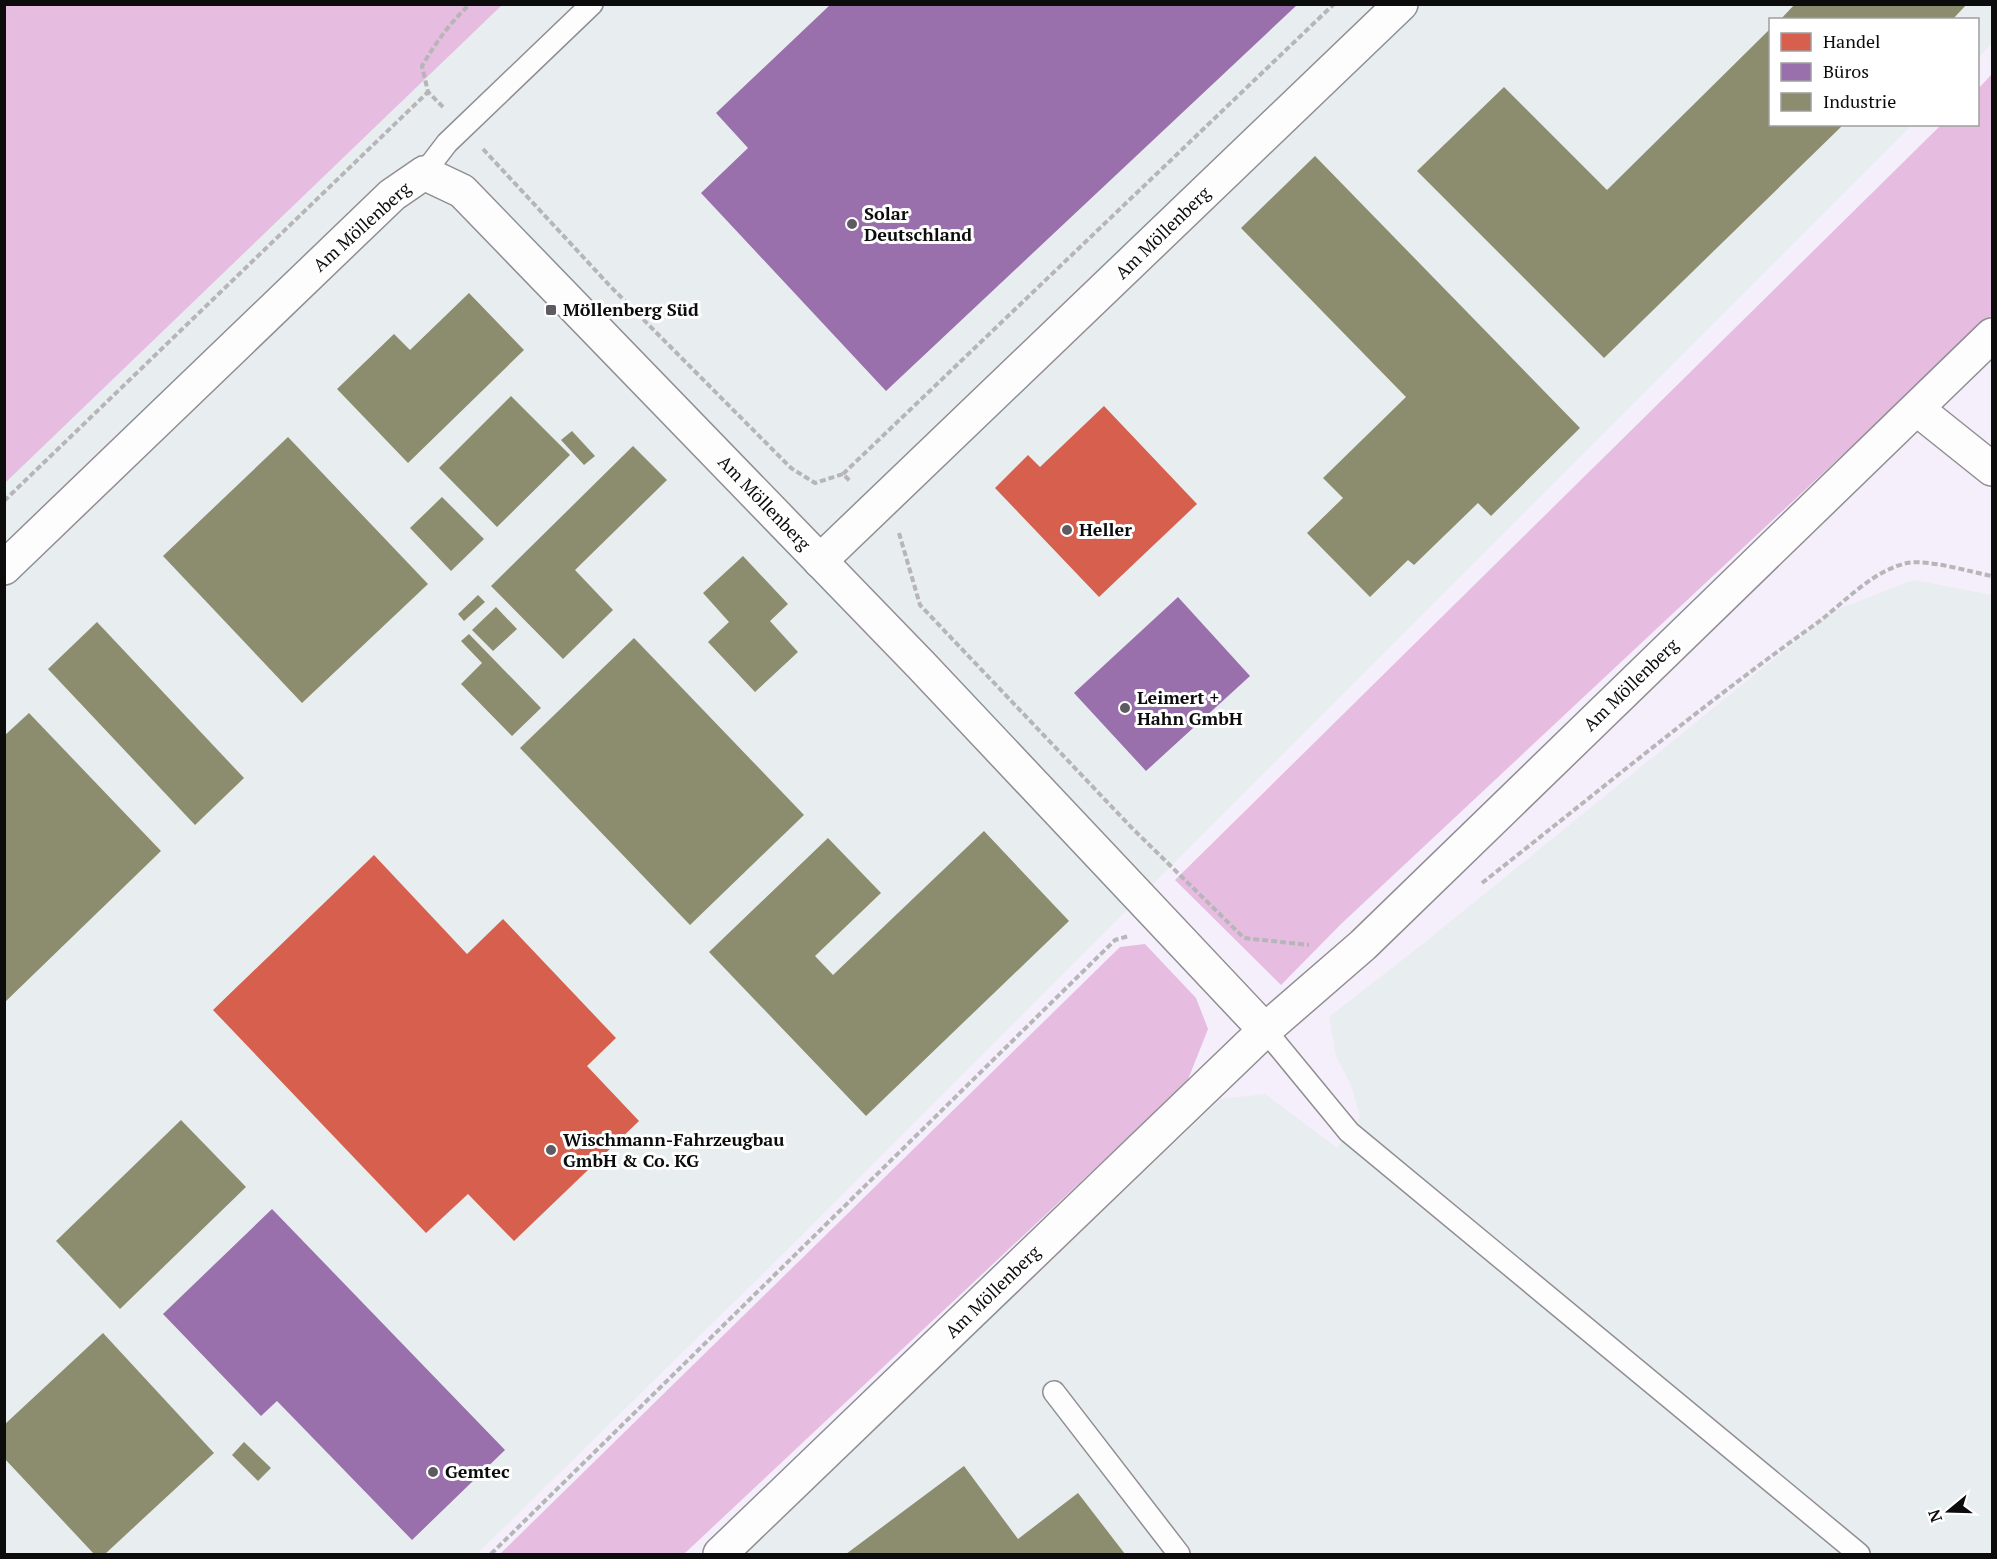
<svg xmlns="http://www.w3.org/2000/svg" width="1997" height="1559" font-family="'PT Serif',serif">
	<rect width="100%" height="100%" fill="#f4effa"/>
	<g fill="#e8edef">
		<polygon points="502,5 1992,5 1992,43 1978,58 1978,20 1770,20 1770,124 1912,125 791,1246 477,1554 5,1554 5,483"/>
		<polygon points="1914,580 1992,595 1992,1554 741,1554 1221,1099 1265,1094 1337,1148 1360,1117 1351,1085 1336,1056 1329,1017 1419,947 1833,611"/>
	</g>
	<g fill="#e6bce1">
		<polygon points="5,4 502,4 502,5 5,483"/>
		<polygon points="1992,74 1992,315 1340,925 1281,985 1175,880 1941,125 1978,124 1978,89"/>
		<polygon points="1145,944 1196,998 1208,1029 1187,1082 684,1554 500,1554 1120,947"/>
	</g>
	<g fill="#d6604d">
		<polygon points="1104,406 1197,504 1099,597 995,488 1028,455 1040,467"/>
		<polygon points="374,855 467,954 503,919 616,1038 587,1066 639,1121 514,1241 468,1194 426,1233 213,1010"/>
	</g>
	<g fill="#9970ab">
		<polygon points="831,4 1298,4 886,391 701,193 748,148 716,113"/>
		<polygon points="1178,597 1250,676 1146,771 1074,693"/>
		<polygon points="272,1209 505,1450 412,1540 277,1401 261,1416 163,1314"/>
	</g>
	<g fill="#8c8c6e">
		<polygon points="1795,4 1967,4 1952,20 1780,20"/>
		<polygon points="1770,29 1770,124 1844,124 1604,358 1417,171 1504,87 1607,190"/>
		<polygon points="1315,156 1580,428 1491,516 1478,503 1414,565 1408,560 1370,597 1307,533 1343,498 1323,478 1406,397 1241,228"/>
		<polygon points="469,293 524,350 408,463 337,389 394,334 410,350"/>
		<polygon points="511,396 570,455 497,527 439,468"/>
		<polygon points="572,431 595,456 584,465 561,440"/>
		<polygon points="288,437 428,584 302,703 163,556"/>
		<polygon points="633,446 667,480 575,570 613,610 563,659 491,586"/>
		<polygon points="442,497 484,539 451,571 410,528"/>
		<polygon points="743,556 788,604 770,621 798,652 755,692 708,642 729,622 703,593"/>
		<polygon points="478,595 485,602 464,621 458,614"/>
		<polygon points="496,607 517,629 493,651 472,630"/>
		<polygon points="97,622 244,778 195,825 48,669"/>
		<polygon points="469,634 541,708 512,736 461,684 482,663 461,641"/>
		<polygon points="634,638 804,815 690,925 520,748"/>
		<polygon points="29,713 161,851 4,1003 4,736"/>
		<polygon points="984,831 1069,921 866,1116 709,952 828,838 881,893 815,956 833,975"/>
		<polygon points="181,1120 246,1187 120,1309 56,1241"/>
		<polygon points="103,1333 214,1453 105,1554 94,1554 4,1458 4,1425"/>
		<polygon points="244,1442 271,1468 258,1481 232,1455"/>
		<polygon points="964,1466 1018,1539 1078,1493 1125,1554 846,1554"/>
	</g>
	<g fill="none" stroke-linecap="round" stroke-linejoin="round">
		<g stroke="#908e93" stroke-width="24">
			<g id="lane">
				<polyline points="424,173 447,143 592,4"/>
				<polyline points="1265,1030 1349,1132 1859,1554"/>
				<polyline points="1054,1392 1179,1554"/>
			</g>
		</g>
		<g stroke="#908e93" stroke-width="36">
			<g id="street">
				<polyline points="1917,409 1992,469"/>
				<polyline points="820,561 1401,4"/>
				<polyline points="4,568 392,195 424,173 462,191 921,665 1265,1030"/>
				<polyline points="720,1554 1265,1030 1363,945 1992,335"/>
			</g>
		</g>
		<g stroke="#b6b5b7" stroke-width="4" stroke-dasharray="6 3" stroke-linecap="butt">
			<path d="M443,107L428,92L422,66C436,42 450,23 470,4"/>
			<polyline points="483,149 610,286 791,468 815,483 843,474 851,482"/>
			<polyline points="843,474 1334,4"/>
			<polyline points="4,501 428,92"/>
			<polyline points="899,533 920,605 1131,827 1244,938 1309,945"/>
			<path d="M1482,883C1593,796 1702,705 1817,623C1845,602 1872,571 1907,563C1928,559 1971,572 1992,576"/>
			<polyline points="491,1554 1115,940 1129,936"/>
		</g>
		<use href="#lane" stroke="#fdfdfe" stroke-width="21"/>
		<use href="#street" stroke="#fdfdfe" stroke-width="33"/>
	</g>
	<g fill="#5d5b5f" stroke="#fff" stroke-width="2">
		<circle cx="852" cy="224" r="6"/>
		<rect x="545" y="304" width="12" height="12" rx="3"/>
		<circle cx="1067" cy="530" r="6"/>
		<circle cx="1125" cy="708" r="6"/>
		<circle cx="551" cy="1150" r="6"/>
		<circle cx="433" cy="1472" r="6"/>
	</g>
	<g text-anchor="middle" stroke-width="6" stroke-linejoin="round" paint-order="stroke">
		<g font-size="18" font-weight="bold" fill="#0c0c0c" stroke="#fff" text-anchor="start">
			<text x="864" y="220">Solar<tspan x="864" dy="21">Deutschland</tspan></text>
			<text x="563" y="316">Möllenberg Süd</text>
			<text x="1079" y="536">Heller</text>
			<text x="1137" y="704">Leimert +<tspan x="1137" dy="21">Hahn GmbH</tspan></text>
			<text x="563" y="1146">Wischmann-Fahrzeugbau<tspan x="563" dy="21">GmbH &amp; Co. KG</tspan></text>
			<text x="445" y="1478">Gemtec</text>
		</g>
		<g font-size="18" fill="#0c0c0c" stroke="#fff">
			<text transform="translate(362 227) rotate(-42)" y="6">Am Möllenberg</text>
			<text transform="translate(1163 233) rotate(-44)" y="6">Am Möllenberg</text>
			<text transform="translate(764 503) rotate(46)" y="6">Am Möllenberg</text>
			<text transform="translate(1631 685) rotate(-44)" y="6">Am Möllenberg</text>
			<text transform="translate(993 1292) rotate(-44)" y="6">Am Möllenberg</text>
		</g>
	</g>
	<rect width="1997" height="1559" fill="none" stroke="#0c0c0c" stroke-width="12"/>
	<rect x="1769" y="18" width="210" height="108" fill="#ffffff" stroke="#9e9e9e" stroke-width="1.5"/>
	<rect x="1781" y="33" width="30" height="18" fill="#d6604d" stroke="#9e9e9e" stroke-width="1.5"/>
	<text x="1823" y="48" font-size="18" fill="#0c0c0c">Handel</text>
	<rect x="1781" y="63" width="30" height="18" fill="#9970ab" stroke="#9e9e9e" stroke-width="1.5"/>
	<text x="1823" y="78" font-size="18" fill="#0c0c0c">Büros</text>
	<rect x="1781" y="93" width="30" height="18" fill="#8c8c6e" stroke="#9e9e9e" stroke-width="1.5"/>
	<text x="1823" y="108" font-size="18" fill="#0c0c0c">Industrie</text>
	<g transform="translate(1949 1511) rotate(251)" stroke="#ffffff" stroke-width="4.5" paint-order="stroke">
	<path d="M0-4.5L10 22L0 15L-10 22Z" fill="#0c0c0c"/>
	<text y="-9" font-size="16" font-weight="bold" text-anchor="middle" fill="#0c0c0c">N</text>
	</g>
</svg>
